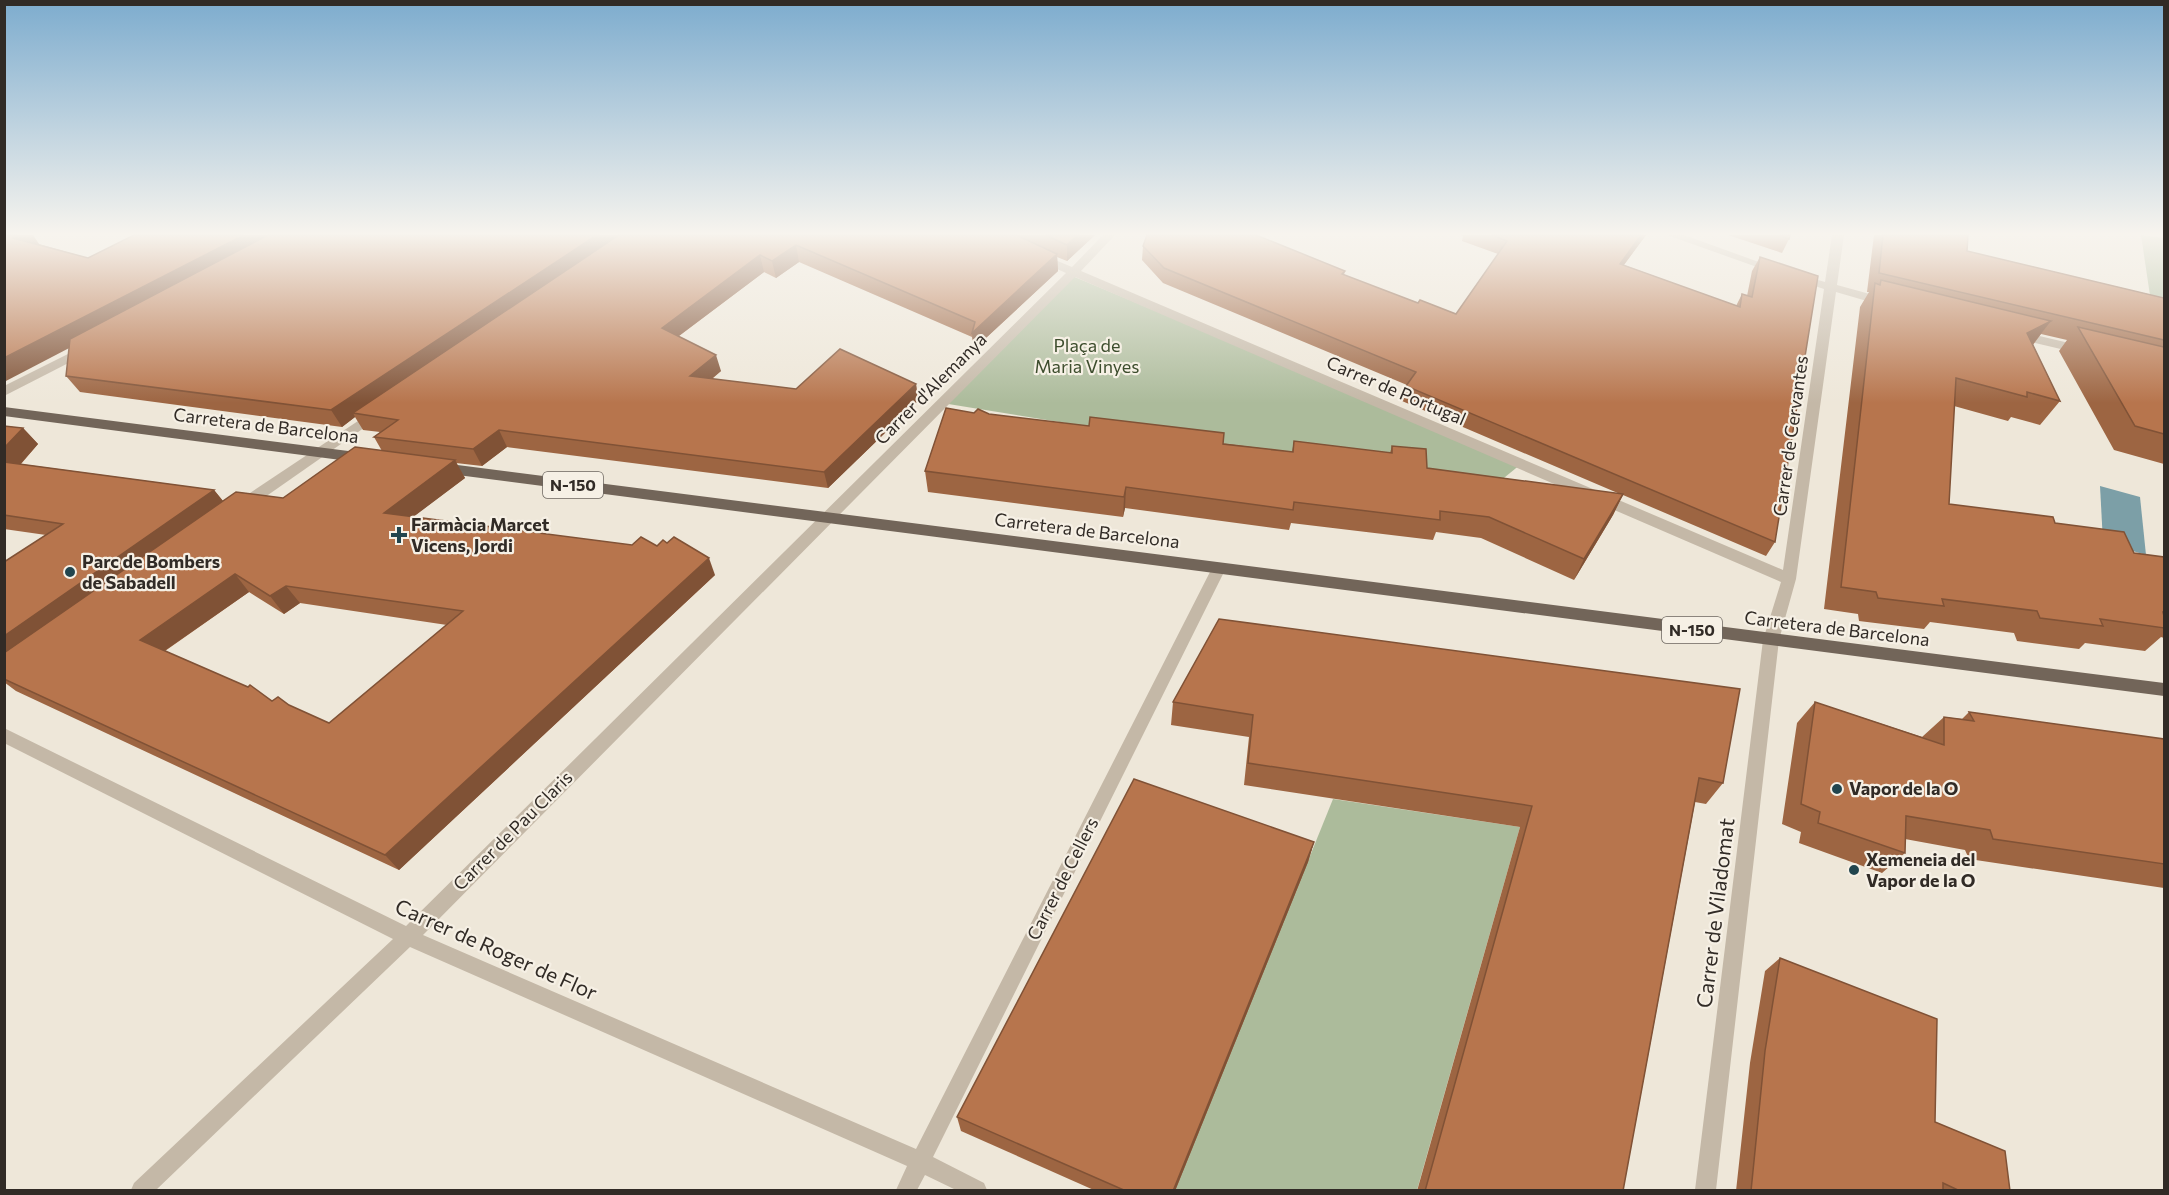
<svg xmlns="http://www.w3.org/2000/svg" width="2169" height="1195" font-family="Commissioner,sans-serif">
	<rect width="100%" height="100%" fill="#eee7d9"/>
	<g fill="#acbb9b">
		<polygon points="2141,235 2164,238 2164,306 2151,302"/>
		<polygon points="1070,275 1521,464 1488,491 942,403"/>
		<polygon points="1333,799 1520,827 1417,1190 1175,1190"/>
	</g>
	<polygon fill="#7c9fa7" points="2100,486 2140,497 2146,555 2103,542"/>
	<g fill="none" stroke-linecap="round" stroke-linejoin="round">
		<g fill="#c4b8a7" fill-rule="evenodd">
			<polygon points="1103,235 1115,235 1081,271 1783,570 1824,289 1791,278 1797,274 1825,282 1832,235 1844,235 1837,285 1888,299 1890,302 1884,306 1836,292 1796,579 1779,640 1716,1190 1695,1190 1763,640 1781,582 1075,277 423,935 916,1149 1212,568 1214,564 1224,564 1226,568 933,1157 984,1183 987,1190 956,1190 925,1175 917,1190 896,1190 907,1166 410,947 156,1190 131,1190 134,1183 393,939 4,743 4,728 406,926 1066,273 1035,259 1035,255 1043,255 1072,267"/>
			<polygon points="1667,235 1684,235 1781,270 1775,274 1771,272"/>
			<polygon points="2018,331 2086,347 2088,350 2082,354 2014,338 2012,335"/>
			<polygon points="86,345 90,346 90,352 4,396 4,386"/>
			<polygon points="376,409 381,410 383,413 381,416 245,511 235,511 233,507 235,503"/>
		</g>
		<g fill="#726559" fill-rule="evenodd">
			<polygon points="4,407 364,453 371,458 364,463 4,416"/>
			<polygon points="442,463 2164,683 2164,696 442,473 435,468"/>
		</g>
	</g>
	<g fill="#9d6542" fill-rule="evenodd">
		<path d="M4,235L39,244L88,258L134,235H1095L1067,261L1057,257L1058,271L974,349L972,337L799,262L776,278L764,272L679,336L721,371L712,379L796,389L916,384L918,401L828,488L507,447L482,466L456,463L465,478L414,516L715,575L399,870L16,691L4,682V562L46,535L4,529V426L23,428L38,444L21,464L214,490L223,501L283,498L382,451L374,437L380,432L363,430L355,417L342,427L80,392L66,376L69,348ZM249,592L284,614L300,603L447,625L329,723L272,701L165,651Z"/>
		<polygon points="1461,235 1646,235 1624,265 1736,306 1742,294 1747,296 1752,271 1760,257 1775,542 1766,556 1623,495 1613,515 1574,580 1481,538 1436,532 1433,540 1291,523 1289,530 1125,508 1123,517 928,492 925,471 974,413 989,414 1292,452 1294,441 1390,453 1392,446 1427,468 1620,494 1402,401 1407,385 1163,283 1142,260 1143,246 1345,271 1344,275 1418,303 1456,314 1498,254 1462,241 1463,236"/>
		<polygon points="1728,235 1790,235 1789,239 1782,253"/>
		<polygon points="1874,235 1968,235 1967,251 2164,298 2164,464 2114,450 2059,351 2067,340 2041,334 2033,345 2060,401 2040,425 2011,417 2008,421 1954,406 1949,504 2055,523 2134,553 2164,557 2164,638 2161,637 2145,651 2085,643 2079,649 2017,641 2014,633 1930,622 1924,629 1859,621 1858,614 1824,609 1860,307 1869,292 1867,292"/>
		<polygon points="1219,619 1723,783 1706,804 1695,802 1623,1191 1417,1191 1520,827 1244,785 1249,737 1171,725 1173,702"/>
		<polygon points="1815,702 1922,737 1944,717 1962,719 1969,712 2164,739 2164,888 1969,859 1965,850 1905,839 1905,853 1882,873 1799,843 1801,832 1782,824 1797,723"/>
		<polygon points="1314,842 1308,862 1175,1191 1096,1191 961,1131 957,1117"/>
		<polygon points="1780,958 1935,1122 2010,1191 1736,1191 1750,1063 1765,971"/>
	</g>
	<g fill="#805236">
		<polygon points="16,235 33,235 39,244 27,254 13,238"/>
		<polygon points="244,235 286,235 4,382 4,358"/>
		<polygon points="597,235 627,235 353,413 355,417 342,427 331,410"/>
		<polygon points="1077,235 1095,235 1067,261 1067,245"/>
		<polygon points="1641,235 1646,235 1614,278 1620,264"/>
		<polygon points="796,245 799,262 776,278 772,261"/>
		<polygon points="1057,254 1058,271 974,349 972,333"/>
		<polygon points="760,255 764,272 668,344 662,328"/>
		<polygon points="2051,321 2033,344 2027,333"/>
		<polygon points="716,355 721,371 695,392 690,376"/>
		<polygon points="916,384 918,401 828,488 824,472"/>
		<polygon points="23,428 38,444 9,477 4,472 4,448"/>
		<polygon points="499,430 507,447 482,466 473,449"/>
		<polygon points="455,460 465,478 396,530 384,513"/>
		<polygon points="1126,487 1125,508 1123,517 1124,497"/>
		<polygon points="214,490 227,506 4,654 4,636"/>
		<polygon points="1623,494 1613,515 1574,580 1584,559"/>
		<polygon points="709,558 715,575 399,870 385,855"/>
		<polygon points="235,574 249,592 157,656 140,640"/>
		<polygon points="286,586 300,603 284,614 270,596"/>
		<polygon points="1314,842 1308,862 1175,1191 1173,1191"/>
	</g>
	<g fill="#b7754d" stroke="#805236" stroke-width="1.5" fill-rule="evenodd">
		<polygon points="4,235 16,235 13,238 88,258 134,235 244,235 4,358"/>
		<polygon points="268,235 597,235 331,410 66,376 70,339"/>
		<polygon points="619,235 1016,235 1057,254 972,333 975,322 796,245 772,261 760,255 662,328 716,355 690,376 796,389 840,349 916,384 824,472 499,430 473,449 374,437 398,420 353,413"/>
		<polygon points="1045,235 1077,235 1067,245"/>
		<polygon points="1147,235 1256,235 1345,271 1342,274 1418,303 1420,300 1456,314 1507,241 1492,235 1641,235 1620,264 1740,307 1742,294 1752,297 1760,257 1818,276 1775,542 1406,386 1416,372 1164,268 1143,246"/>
		<polygon points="1779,235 1790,235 1789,239"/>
		<polygon points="1883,235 1968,235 1967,251 2164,298 2164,340 1879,273"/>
		<polygon points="1881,280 2051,321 2027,333 2060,401 2027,392 2027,397 1956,378 1949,504 2053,517 2055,523 2124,532 2134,553 2164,557 2164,612 2163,612 2164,616 2164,628 2100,619 2103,626 2040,618 2037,611 1942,599 1944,606 1878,598 1876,592 1841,587 1875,283 1880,285"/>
		<polygon points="2078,327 2164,347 2164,434 2135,426"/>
		<polygon points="946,408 974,413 978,409 989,414 1089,426 1090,417 1224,433 1223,444 1293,452 1294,441 1392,453 1392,446 1426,449 1427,468 1623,494 1584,559 1489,517 1440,511 1440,520 1294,502 1293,510 1126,487 1124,497 925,471"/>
		<polygon points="4,426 23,428 4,448"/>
		<path d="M355,447L455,460L384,513L632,545L641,537L657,546L663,540L667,543L674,537L709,558L385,855L4,679V653L236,492L283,498ZM235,574L270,596L286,586L463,611L329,723L289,705L278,697L272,701L250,685L248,687L140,640Z"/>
		<polygon points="4,462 214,490 4,636 4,562 63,524 4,515"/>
		<polygon points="1219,619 1740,689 1723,783 1699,778 1623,1191 1425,1191 1532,806 1248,763 1253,715 1173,702"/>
		<polygon points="1815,702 1944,745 1944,717 1974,721 1969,712 2164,739 2164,864 1993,839 1990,830 1906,816 1905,853 1818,823 1820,812 1801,804"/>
		<polygon points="1134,779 1314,842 1173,1191 1126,1191 957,1117"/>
		<polygon points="1780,958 1937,1019 1935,1122 2005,1151 2010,1191 1960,1191 1943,1183 1943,1191 1751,1191 1765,1051"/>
	</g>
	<linearGradient id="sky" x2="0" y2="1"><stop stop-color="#7dacce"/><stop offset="0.58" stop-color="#f7f4ee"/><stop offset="1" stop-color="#f7f4ee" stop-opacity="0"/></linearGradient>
	<rect width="2169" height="403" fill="url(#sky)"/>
	<g fill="#21454e" stroke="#f6f0e5" stroke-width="2">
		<path d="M396 526h6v6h6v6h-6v6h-6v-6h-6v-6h6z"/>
		<circle cx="70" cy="572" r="6"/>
		<circle cx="1837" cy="789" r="6"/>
		<circle cx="1854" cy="870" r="6"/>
	</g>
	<g text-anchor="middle" stroke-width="4.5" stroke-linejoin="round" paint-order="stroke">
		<g fill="#f6f0e5" stroke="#6c665f" stroke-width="1.5">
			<rect x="543" y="472" width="60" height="26" rx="4.5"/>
			<rect x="1662" y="617" width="60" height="26" rx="4.5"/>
		</g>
		<g font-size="16" font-weight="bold" fill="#312b26">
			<text x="573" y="491">N-150</text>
			<text x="1692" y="636">N-150</text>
		</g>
		<g font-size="18" fill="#3d4d2d" stroke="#f6f0e5">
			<text x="1087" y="352">Plaça de<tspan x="1087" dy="21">Maria Vinyes</tspan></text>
		</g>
		<g font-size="18" fill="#312b26" stroke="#f6f0e5">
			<text transform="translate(931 389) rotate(-45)" y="6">Carrer d'Alemanya</text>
			<text transform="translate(1396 391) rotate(23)" y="6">Carrer de Portugal</text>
			<text transform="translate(266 426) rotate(7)" y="6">Carretera de Barcelona</text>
			<text transform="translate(1791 436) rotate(-82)" y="6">Carrer de Cervantes</text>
			<text transform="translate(1087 531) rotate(7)" y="6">Carretera de Barcelona</text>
			<text transform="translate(1837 629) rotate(7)" y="6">Carretera de Barcelona</text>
			<text transform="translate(513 831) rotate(-45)" y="6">Carrer de Pau Claris</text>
			<text transform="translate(1063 879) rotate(-63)" y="6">Carrer de Cellers</text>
		</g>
		<g font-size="18" font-weight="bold" fill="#312b26" stroke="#f6f0e5" text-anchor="start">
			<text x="411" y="531">Farmàcia Marcet<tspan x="411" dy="21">Vicens, Jordi</tspan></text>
			<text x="82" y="568">Parc de Bombers<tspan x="82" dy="21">de Sabadell</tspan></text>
			<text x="1849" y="795">Vapor de la O</text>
			<text x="1866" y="866">Xemeneia del<tspan x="1866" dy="21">Vapor de la O</tspan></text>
		</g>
		<g font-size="21" fill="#312b26" stroke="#f6f0e5">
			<text transform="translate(1716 913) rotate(-83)" y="7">Carrer de Viladomat</text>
			<text transform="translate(496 950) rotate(24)" y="7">Carrer de Roger de Flor</text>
		</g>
	</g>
	<rect width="2169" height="1195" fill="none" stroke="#312b26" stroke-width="12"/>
</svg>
